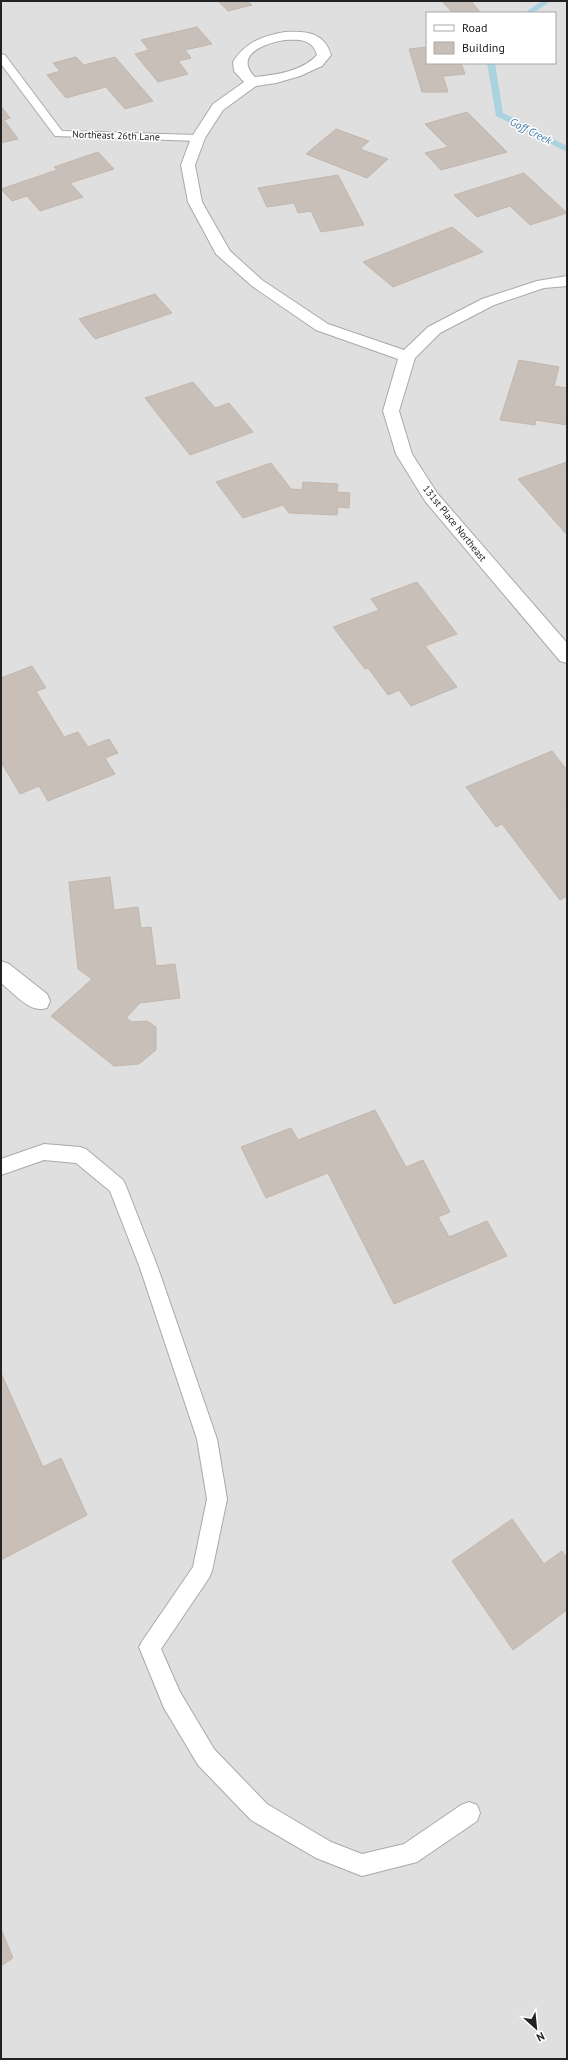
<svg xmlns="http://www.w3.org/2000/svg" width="568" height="2060" font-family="'PT Sans',sans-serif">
	<rect width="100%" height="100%" fill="#f2efe9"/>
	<path fill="#e0dfdf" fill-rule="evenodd" d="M1,1H567V2059H1ZM427,13H555V63H427Z"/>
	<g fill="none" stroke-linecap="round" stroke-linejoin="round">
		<g fill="#aad3df" fill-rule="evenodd">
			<polygon points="542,1 551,1 533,13 524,13"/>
			<polygon points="487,63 495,63 503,113 567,146 567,152 496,116"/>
		</g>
	</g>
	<g fill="#c7bfb8" stroke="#c4b6ab">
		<polygon points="218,1 247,1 252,5 228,11"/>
		<polygon points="442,1 471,1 481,13 453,13"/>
		<polygon points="197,27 212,44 185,50 191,58 178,61 188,74 158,82 135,54 149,50 141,40"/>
		<polygon points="427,47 427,63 461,63 465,74 443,76 448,92 422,92 409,49"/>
		<polygon points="76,57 84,65 115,57 153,101 125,109 106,87 66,98 47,75 60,71 53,63"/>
		<polygon points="1,106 10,118 4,120 18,139 1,143"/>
		<polygon points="467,112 507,152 441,170 425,153 448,147 425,124"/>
		<polygon points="336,129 369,141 360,149 388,159 367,178 306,154"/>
		<polygon points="98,152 114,169 70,183 83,197 40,211 27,196 12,201 1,189 57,170 54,167"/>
		<polygon points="524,173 567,213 530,225 510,206 477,217 454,195"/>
		<polygon points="338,175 364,225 321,232 311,211 298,213 294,203 267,207 258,188"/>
		<polygon points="452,227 483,252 393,287 363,262"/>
		<polygon points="155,294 172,313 95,339 79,319"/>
		<polygon points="519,360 559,367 554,386 567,388 567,425 536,420 535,425 500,420"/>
		<polygon points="193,382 215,408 229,403 253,432 190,455 145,398"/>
		<polygon points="567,462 567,535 518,479"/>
		<polygon points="271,463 291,489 302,490 303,482 338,484 337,492 350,493 349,508 338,507 337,515 289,513 283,505 243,518 216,482"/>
		<polygon points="417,582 457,634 425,646 457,687 411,706 399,690 388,695 368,668 365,669 333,627 379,610 371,599"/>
		<polygon points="32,666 46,688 36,691 64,737 78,732 88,747 109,739 118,753 105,758 115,774 48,801 39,786 20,794 1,762 1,678"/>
		<polygon points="552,751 567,770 567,804 565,805 567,808 567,896 560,900 502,824 496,827 466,787"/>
		<polygon points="110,877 114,910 138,907 141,928 151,927 156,966 175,964 180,998 140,1003 126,1018 132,1022 147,1021 156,1027 156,1050 139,1064 114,1066 51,1016 92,979 78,969 69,882"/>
		<polygon points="375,1110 406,1167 423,1160 450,1212 438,1217 449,1237 487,1221 507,1256 394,1304 328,1173 266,1198 241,1147 291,1128 298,1140"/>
		<polygon points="1,1373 43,1467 61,1458 87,1515 1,1560"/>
		<polygon points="512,1519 544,1564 562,1551 567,1558 567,1610 513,1650 452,1561"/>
		<polygon points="1,1929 13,1958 1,1966"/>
	</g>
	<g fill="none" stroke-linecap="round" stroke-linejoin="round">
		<g stroke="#a9a9a9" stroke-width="2">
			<g id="service">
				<polygon points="1,54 5,55 62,131 198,135 203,138 198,141 55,136 1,64"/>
				<polygon points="44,1144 80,1147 86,1149 123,1180 126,1186 158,1268 217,1439 227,1499 212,1571 209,1578 161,1649 180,1692 214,1749 267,1804 331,1842 362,1854 404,1844 461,1805 469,1802 477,1805 480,1813 477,1821 417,1862 362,1876 316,1858 251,1820 198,1765 164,1708 139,1647 143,1640 193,1567 207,1499 197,1439 140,1268 110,1191 76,1163 44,1160 1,1175 1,1159"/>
			</g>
		</g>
		<g stroke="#a9a9a9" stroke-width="2">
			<g id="minor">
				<path d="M285,32C306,31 324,32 331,55L322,66L300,76L276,83L256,86L223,110L205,138L195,165L202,202L230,251L262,280L328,324L404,350L428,327L482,299L537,281L567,276V286L544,288L494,305L440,333L415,358L399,411L412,454L437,493L567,643V663L560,661L425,501L396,454L383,411L398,359L316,330L252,286L216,254L188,202L181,165L191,138L213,104L244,82L234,71L233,62C246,42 262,36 285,32ZM285,40C299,39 313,39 317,55C303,71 276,75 255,77C233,55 265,43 285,40Z"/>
				<path d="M1,961L9,964L47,994L50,1001L47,1008C30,1014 14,993 1,983Z"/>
			</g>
		</g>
		<use href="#service" fill="#fff" fill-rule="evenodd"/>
		<use href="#minor" fill="#fff" fill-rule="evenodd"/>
	</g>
	<g text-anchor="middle" stroke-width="3" stroke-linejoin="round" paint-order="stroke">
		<g font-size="10" fill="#222" stroke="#fff">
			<text transform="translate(116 135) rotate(2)" y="4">Northeast 26th Lane</text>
			<text transform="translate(455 523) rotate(51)" y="4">131st Place Northeast</text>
		</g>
		<g font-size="11" font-style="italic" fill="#4a7aab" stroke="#fff">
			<text transform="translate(531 131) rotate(27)" y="4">Goff Creek</text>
		</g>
	</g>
	<rect width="568" height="2060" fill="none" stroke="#222222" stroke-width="4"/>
	<rect x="426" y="12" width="130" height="52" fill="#ffffff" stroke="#a7a7a7"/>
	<rect x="434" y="25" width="20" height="6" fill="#ffffff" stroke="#a7a7a7"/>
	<text x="462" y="32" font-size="12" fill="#222222">Road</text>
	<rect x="434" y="42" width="20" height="12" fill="#c7bfb8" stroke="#a7a7a7"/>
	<text x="462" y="52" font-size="12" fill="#222222">Building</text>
	<g transform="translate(536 2028) rotate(153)" stroke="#ffffff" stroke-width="3" paint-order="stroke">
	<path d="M0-3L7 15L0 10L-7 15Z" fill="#222222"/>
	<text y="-6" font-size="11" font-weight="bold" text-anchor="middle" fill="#222222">N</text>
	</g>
</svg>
